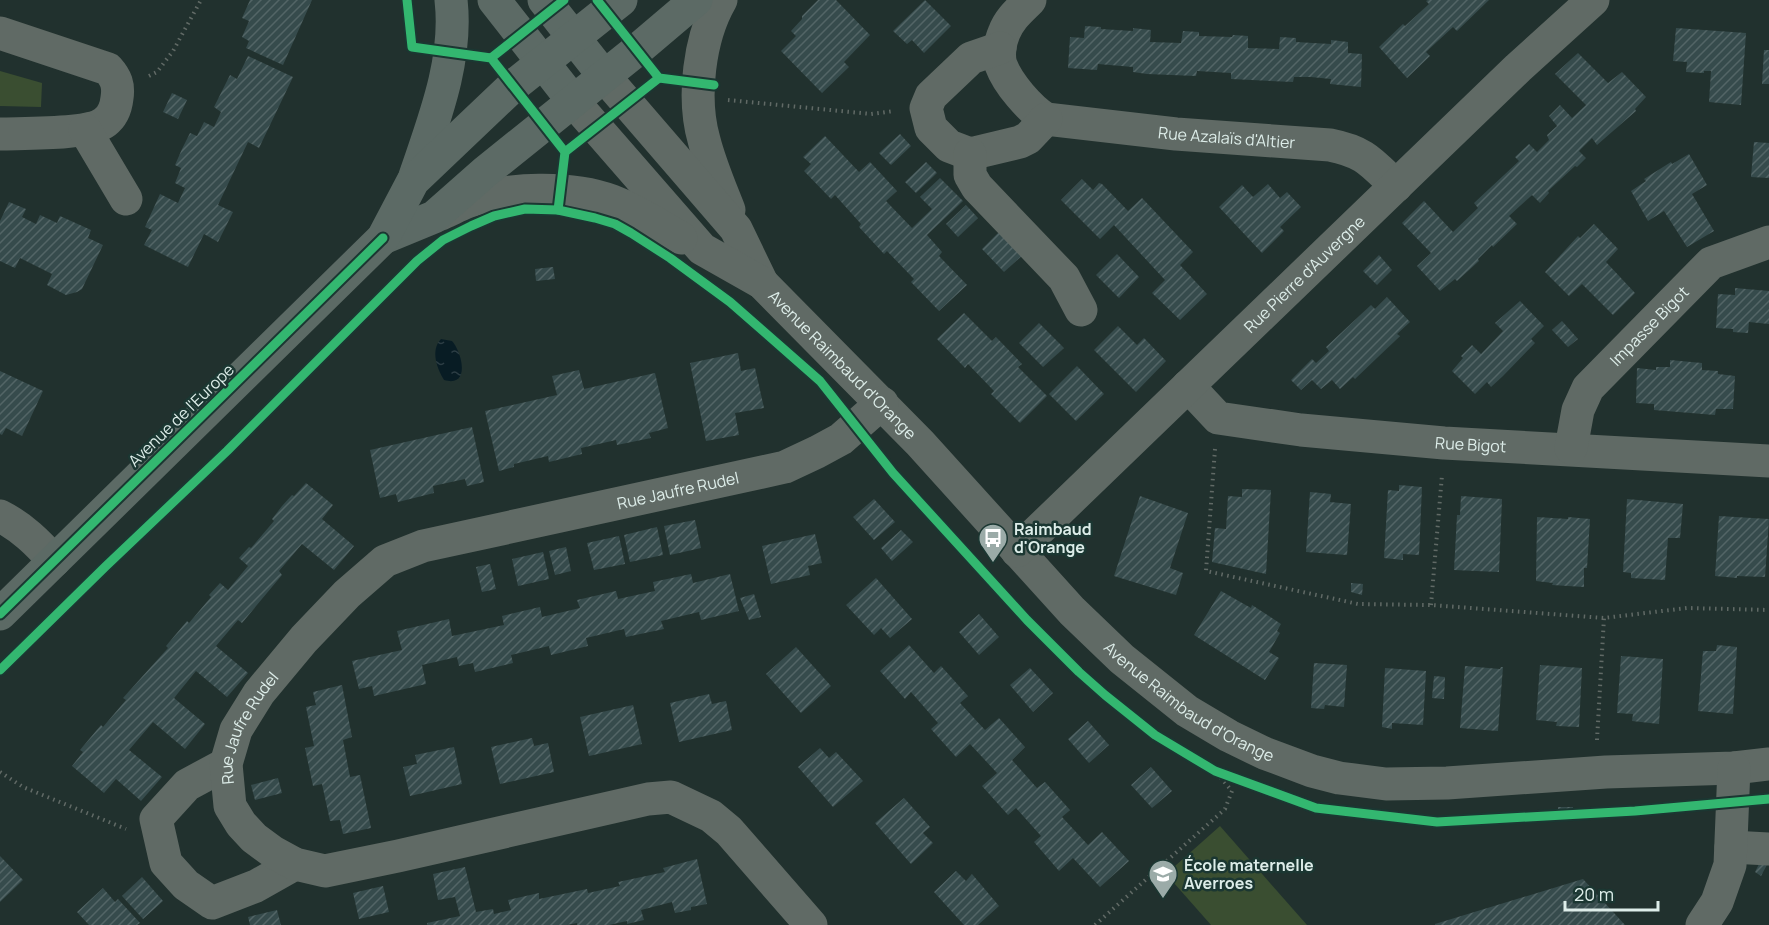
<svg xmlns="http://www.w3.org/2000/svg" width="1769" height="925" font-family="Manrope,sans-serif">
	<defs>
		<pattern id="water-ripples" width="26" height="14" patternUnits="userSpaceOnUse" patternTransform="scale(1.5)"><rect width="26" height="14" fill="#081c24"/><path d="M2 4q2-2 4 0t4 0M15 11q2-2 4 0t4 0" fill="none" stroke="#2c3d44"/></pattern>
		<pattern id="building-hatch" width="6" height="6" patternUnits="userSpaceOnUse" patternTransform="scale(1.5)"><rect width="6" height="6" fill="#364b4c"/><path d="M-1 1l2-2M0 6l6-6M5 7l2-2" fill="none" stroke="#536566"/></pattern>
	</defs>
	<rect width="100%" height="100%" fill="#21312e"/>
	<g fill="#3a4e31">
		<polygon points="0,71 42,83 41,107 0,106"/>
		<polygon points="1220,826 1307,925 1211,925 1166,874"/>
	</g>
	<path fill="url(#water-ripples)" d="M441,339L452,341C462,352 471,388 444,380C437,369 430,350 441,339Z"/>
	<g fill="url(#building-hatch)">
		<polygon points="250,0 312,0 283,65 246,48 249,41 242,37 249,21 242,18"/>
		<polygon points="818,0 836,0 870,35 844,62 849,67 822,93 781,51 796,36 791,31 802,19 802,16"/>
		<polygon points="925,0 951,26 924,53 912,40 907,44 893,31"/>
		<polygon points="1428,0 1489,0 1457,31 1453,27 1426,52 1430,56 1407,78 1379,47 1403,24 1405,26 1429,4 1426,1"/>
		<polygon points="1085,26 1101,27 1101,29 1133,31 1133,28 1151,30 1150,42 1181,43 1183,31 1199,32 1199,36 1232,37 1233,35 1248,36 1248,48 1279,49 1280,37 1296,38 1296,42 1313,43 1331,44 1331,40 1348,42 1348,53 1362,54 1361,87 1330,84 1331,79 1311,77 1294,77 1293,82 1231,79 1231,73 1197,71 1196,76 1147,74 1133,72 1133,67 1098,64 1097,70 1068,68 1070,37 1084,38"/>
		<polygon points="1676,28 1746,33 1741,105 1709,102 1711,71 1704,71 1704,73 1686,72 1687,62 1673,61"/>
		<polygon points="1764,50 1769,50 1769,84 1762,84"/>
		<polygon points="1578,53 1608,83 1622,72 1646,97 1635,109 1636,111 1597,145 1592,138 1579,151 1586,158 1577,167 1575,166 1548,191 1549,193 1540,203 1532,195 1509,216 1517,224 1493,247 1492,245 1478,259 1479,261 1457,281 1455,279 1440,291 1417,266 1431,253 1402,223 1424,201 1453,232 1478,208 1474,203 1519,161 1515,157 1529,144 1537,152 1549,140 1547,135 1557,126 1549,116 1560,105 1572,118 1586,105 1555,74"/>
		<polygon points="248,56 293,77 259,148 248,142 218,205 233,212 218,242 204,234 188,267 144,245 152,230 145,227 160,194 178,203 185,188 175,183 181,168 175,165 182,149 190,133 197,136 204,122 214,127 221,112 214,107 230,75 237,79"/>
		<polygon points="172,93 187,100 178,119 163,112"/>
		<polygon points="900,134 911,146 891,165 879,153"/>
		<polygon points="825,136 859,172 870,162 897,191 886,201 912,228 932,209 920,197 940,178 963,201 927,235 942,252 939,256 967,285 939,311 911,282 914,279 887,251 884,254 859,227 861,224 835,195 831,199 804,171 811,164 803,157"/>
		<polygon points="1754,142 1769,143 1769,178 1751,177"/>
		<polygon points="1689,154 1707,185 1692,194 1714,231 1687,247 1664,211 1648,221 1631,191 1646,181 1644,179 1671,162 1672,164"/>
		<polygon points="926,162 937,173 916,193 905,182"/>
		<polygon points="1082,179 1093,190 1099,183 1102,184 1128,211 1142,198 1193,252 1180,265 1207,294 1180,320 1152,293 1165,280 1114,225 1100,239 1061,200"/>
		<polygon points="1268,184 1280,198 1287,192 1301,207 1280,227 1284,231 1262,253 1219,207 1242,185 1253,197"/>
		<polygon points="9,202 26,209 22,217 36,224 40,215 57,223 60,216 91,230 88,238 103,245 82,289 77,292 66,295 47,285 52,274 20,258 15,268 0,261 0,221"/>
		<polygon points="966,205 978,218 958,237 946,224"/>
		<polygon points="1594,224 1618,249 1606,262 1635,293 1613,315 1582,284 1569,296 1545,272 1578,236 1580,238"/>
		<polygon points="1002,229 1025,253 1004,272 982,249"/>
		<polygon points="1117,254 1139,277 1119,298 1096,275"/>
		<polygon points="1379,255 1392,270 1377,285 1363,271"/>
		<polygon points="553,267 555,279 536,281 535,269"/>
		<polygon points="1735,288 1769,291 1769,324 1749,322 1748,333 1733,332 1733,329 1716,328 1718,294 1735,295"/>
		<polygon points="1387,297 1410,322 1397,334 1400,336 1355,379 1353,377 1340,389 1332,380 1321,389 1312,380 1301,390 1291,380 1312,359 1316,363 1329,351 1326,347 1371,305 1375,309"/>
		<polygon points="1520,301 1544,326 1531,339 1535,343 1503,376 1491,387 1487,382 1475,394 1452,371 1463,358 1461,356 1472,345 1481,354 1503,331 1495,323"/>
		<polygon points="964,313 992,341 996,337 1022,364 1018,367 1047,396 1020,423 991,394 994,391 968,364 965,368 937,339"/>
		<polygon points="1562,321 1578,339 1568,347 1552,330"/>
		<polygon points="1039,323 1064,348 1043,367 1019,343"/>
		<polygon points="1118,326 1137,345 1144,338 1166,361 1136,392 1094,350"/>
		<polygon points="738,353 741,371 755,368 764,408 735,413 739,435 706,441 690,363"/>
		<polygon points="1670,360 1702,363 1702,370 1718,371 1718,374 1735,376 1733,409 1716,409 1715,415 1654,410 1654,404 1636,403 1637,368 1656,370 1656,367 1670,367"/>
		<polygon points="1077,366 1104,394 1076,421 1049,394"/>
		<polygon points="579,370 584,389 655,373 668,428 649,433 651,438 617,445 616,440 581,448 582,454 549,462 548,456 514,464 514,467 499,471 485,411 557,395 552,376"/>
		<polygon points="0,371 43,391 22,436 6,428 2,435 0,434"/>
		<polygon points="472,427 484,482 467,486 465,479 433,486 434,493 398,502 396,494 380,498 370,450"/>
		<polygon points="306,483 333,505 322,519 354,546 334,570 302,544 279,571 282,575 242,623 238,620 216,646 248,673 227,697 196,671 174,698 205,724 185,749 153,722 129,750 162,777 141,801 116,779 104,793 72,766 83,752 80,750 101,725 103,727 126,700 123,698 168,648 166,646 187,621 189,623 211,597 209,595 220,583 228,590 248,566 239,558 249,547 251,548 274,521 272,519 282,506 292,495 294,496"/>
		<polygon points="1399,485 1422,487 1419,555 1403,554 1403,560 1384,558 1388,490 1399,491"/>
		<polygon points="1242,489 1271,490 1266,574 1212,562 1215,528 1226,529 1228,496 1242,497"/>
		<polygon points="1310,492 1331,494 1330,502 1351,504 1347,555 1306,552"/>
		<polygon points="1140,496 1188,513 1170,568 1183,573 1176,595 1114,576"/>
		<polygon points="1461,496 1502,499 1499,572 1454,570 1457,515 1460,515"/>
		<polygon points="874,499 895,522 874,540 853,517"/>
		<polygon points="1627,499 1683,504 1680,538 1668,538 1665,580 1631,578 1631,573 1623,572"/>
		<polygon points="1719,516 1769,519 1765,577 1737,576 1737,578 1715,576"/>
		<polygon points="1537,517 1568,519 1568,517 1590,519 1587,568 1584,568 1584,587 1552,585 1553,583 1536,581"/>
		<polygon points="695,520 701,548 670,555 664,526"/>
		<polygon points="657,527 663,555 630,562 624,535"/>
		<polygon points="901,530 913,542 892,561 881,548"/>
		<polygon points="815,534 822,563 808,566 810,575 771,584 762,546"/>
		<polygon points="619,536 625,564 594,570 587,543"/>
		<polygon points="566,547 571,571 555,575 549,551"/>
		<polygon points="543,552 549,579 518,586 512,559"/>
		<polygon points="490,564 496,589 482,592 476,567"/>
		<polygon points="691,574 693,583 730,574 739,611 701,620 699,612 661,621 664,629 626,637 624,629 586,638 588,646 551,655 549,646 511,655 513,663 475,672 473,663 459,666 457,657 422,665 426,684 374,696 372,686 359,689 352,661 402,650 397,631 449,619 452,636 504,625 502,616 540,607 542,617 580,608 577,600 616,591 618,599 655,591 653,582"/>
		<polygon points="876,578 912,619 890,638 881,628 874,635 846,605"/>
		<polygon points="1351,583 1363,584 1362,595 1351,592"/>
		<polygon points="1221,591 1251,608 1252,605 1281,624 1277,631 1280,633 1269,652 1279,658 1265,680 1194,635"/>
		<polygon points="754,594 761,617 749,620 740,598"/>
		<polygon points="979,614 999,637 979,655 959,632"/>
		<polygon points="909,645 934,673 941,666 968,696 960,703 985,730 999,718 1025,747 1012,760 1037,788 1045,782 1070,810 1062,817 1088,845 1102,832 1129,861 1100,887 1073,858 1059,871 1034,842 1041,836 1016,808 1008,815 982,786 997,773 970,744 956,757 931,729 938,723 911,692 905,699 880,671"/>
		<polygon points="1717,645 1737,647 1733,714 1698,711 1703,651 1716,651"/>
		<polygon points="796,647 831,686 801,713 766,674"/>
		<polygon points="1621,656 1663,659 1659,724 1632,721 1633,714 1617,713"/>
		<polygon points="1314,663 1347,665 1344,707 1325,705 1324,709 1311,708"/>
		<polygon points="1540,665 1582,668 1579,727 1556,726 1557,722 1536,720"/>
		<polygon points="1465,666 1500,669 1501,667 1503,667 1498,731 1460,728"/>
		<polygon points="1030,668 1053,693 1033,712 1010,685"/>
		<polygon points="1385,668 1426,671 1423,725 1392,723 1392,729 1382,727"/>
		<polygon points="1434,676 1445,677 1444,699 1432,698"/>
		<polygon points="342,685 352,737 343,740 350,777 360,775 371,828 343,834 340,820 330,821 322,784 313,786 305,748 314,746 306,707 316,705 313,692"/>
		<polygon points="709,694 712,704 726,701 732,730 679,742 670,703"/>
		<polygon points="633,705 642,744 589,756 580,717"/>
		<polygon points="1088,721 1109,745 1089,763 1068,739"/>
		<polygon points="532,738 534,746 548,743 554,772 500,784 491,747"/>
		<polygon points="454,747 462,784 410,796 403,767 417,764 415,755"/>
		<polygon points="820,748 829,758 836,752 863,781 833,807 798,767"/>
		<polygon points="1151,767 1172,791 1152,808 1131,785"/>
		<polygon points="278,778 282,793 255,800 251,785"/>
		<polygon points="904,798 930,827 923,833 933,843 911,864 875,823"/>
		<rect x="1558" y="807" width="15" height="6"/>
		<polygon points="0,856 23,880 0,902"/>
		<polygon points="697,859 707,904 691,907 691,910 675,913 672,902 641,910 644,920 627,924 627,921 609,925 577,925 577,923 567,925 427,925 427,923 460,916 455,897 438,900 433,874 465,867 476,912 493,909 494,914 511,910 508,900 539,893 539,899 587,889 588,893 620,886 618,882 665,872 663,868"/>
		<polygon points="1761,860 1768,863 1761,876 1755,872"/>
		<polygon points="956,871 966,881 972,874 999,906 978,925 964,925 934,892"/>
		<polygon points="142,877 163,901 143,919 122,896"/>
		<polygon points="1583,879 1625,925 1435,925 1435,924"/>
		<polygon points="383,886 389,912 359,919 353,893"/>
		<polygon points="103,888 115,902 118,899 140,923 137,925 89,925 77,912"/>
		<polygon points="277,910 281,925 250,925 248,917"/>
	</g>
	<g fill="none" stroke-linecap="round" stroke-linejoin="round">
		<g stroke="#616a66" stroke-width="4" stroke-dasharray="1.5 4.5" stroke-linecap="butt">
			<polyline points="149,76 157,72 173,51 201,0"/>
			<polyline points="728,100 871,114 894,111"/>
			<polyline points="1215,449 1206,571 1358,604 1431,605 1604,618 1687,608 1769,610"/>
			<polyline points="1431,605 1442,475"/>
			<polyline points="1597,740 1604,618"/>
			<polyline points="0,772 23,787 126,829"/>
			<polyline points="1095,925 1225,809 1232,791 1215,771 1218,764"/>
		</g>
		<g stroke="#606a65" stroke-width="33">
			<path d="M721,0C699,38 692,98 704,140C710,164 720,187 729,210"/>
			<path id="s1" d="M1030,0C1020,10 1009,19 1004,33C1000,42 998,56 1001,65C1008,84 1030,109 1046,119L1176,134L1330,145C1365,152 1371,162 1396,186"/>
			<path d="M0,33L108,69C116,78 119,85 117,98C116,107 113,116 105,122C89,135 23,133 0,134"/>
			<polyline points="1000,48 971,58 931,96 926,108 931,128 949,146 970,154 1020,142 1028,138 1046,119"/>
			<polyline points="604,76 736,229 762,283"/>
			<path id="s2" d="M573,101L702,249L762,283L920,443L1072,611L1122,659L1187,711L1229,736L1264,753L1312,771L1339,778L1386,784L1447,783L1606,772L1734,768L1769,764"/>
			<polyline points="85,130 126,199"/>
			<polyline points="970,154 970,175 977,187 1064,278 1081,310"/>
			<path d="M438,215C448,211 457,206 467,202C507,187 572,186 612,201C634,209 660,226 681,238"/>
			<path id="s3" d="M1188,386L1218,418L1301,430L1444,443L1769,461"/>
			<path id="s4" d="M1571,448L1578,410L1588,388L1711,263L1769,242"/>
			<path d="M0,516C22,527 38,543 54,561"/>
			<path id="s5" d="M1017,551L1518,68L1593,0"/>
			<polyline points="226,764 187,785 156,819 166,863 186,885 212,903 256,886 295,864"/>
			<polyline points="1731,847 1769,849"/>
			<path id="s6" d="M811,925L729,831L711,816L671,797L648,799L398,856L325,871L295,864L273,852L254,838L241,824L230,806L226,764L236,730L259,693L304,639L347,594L385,561L423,546L785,467L817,452L841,439L882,403"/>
			<polyline points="1702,925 1717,902 1730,865 1734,768"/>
		</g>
		<g stroke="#5c6a65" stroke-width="33">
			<polyline points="494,0 573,101"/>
			<polyline points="544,0 604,76"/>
			<path d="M415,176C434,120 458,60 451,0"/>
			<polyline points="383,238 434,217 485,172 637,50 696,0"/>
			<polyline points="0,614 383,238 413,181 513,86 621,0"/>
		</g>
		<g stroke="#1b3732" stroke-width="13">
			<g id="cycleway">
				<polyline points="407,0 412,47 491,58 565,152 558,210"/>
				<polyline points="597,0 659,78 714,85"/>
				<polyline points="491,58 564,0"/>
				<polyline points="565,152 659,78"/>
				<polyline points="0,614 383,238"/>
				<polyline points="0,670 106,566 227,451 417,261 443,240 471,226 494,216 525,209 558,210 595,218 615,224 631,233 670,258 730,302 820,381 893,473 1027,620 1079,672 1105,695 1155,735 1215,771 1316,808 1437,822 1635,811 1769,799"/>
			</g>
		</g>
		<use href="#cycleway" stroke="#33b770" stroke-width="9"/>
	</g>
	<defs>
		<g id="bus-pin" transform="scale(1.5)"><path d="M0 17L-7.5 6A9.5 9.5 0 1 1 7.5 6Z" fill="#9baba8" stroke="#1b3732"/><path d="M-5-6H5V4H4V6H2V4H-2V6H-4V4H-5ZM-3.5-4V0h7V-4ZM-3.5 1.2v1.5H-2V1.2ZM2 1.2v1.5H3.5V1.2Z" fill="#fff"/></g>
		<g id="school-pin" transform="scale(1.5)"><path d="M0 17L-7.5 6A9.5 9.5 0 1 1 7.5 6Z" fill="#9baba8" stroke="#1b3732"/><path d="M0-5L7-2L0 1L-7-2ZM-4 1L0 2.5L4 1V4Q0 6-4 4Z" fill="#fff"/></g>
	</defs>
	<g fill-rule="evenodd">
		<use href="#bus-pin" x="993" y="538"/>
		<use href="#school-pin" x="1163" y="874"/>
	</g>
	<g text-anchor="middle" stroke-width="5" stroke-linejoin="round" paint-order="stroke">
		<g font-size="16" fill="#ddede9" stroke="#1b3732">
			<text dy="6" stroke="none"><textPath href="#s1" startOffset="328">Rue Azalaïs d'Altier</textPath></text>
			<text dy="6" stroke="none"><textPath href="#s5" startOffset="399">Rue Pierre d'Auvergne</textPath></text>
			<text dy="6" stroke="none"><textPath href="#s4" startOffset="150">Impasse Bigot</textPath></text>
			<text dy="6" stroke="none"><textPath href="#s2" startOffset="380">Avenue Raimbaud d'Orange</textPath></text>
			<text transform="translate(181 415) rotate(-44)" y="6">Avenue de l'Europe</text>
			<text dy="6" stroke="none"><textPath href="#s3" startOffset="298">Rue Bigot</textPath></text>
			<text dy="6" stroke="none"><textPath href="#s6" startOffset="1272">Rue Jaufre Rudel</textPath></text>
			<text dy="6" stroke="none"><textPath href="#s2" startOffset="866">Avenue Raimbaud d'Orange</textPath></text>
			<text dy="6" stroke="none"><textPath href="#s6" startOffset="750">Rue Jaufre Rudel</textPath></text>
		</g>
		<g font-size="16" font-weight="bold" fill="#ddede9" stroke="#1b3732" text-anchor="start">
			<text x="1014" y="535">Raimbaud<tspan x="1014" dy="18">d'Orange</tspan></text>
			<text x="1184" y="871">École maternelle<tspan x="1184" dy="18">Averroes</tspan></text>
		</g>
	</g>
	<path d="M1565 901v9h93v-9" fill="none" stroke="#ddede9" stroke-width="3"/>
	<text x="1574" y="901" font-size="18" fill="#ddede9" stroke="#1b3732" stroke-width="4.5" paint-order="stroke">20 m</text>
</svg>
